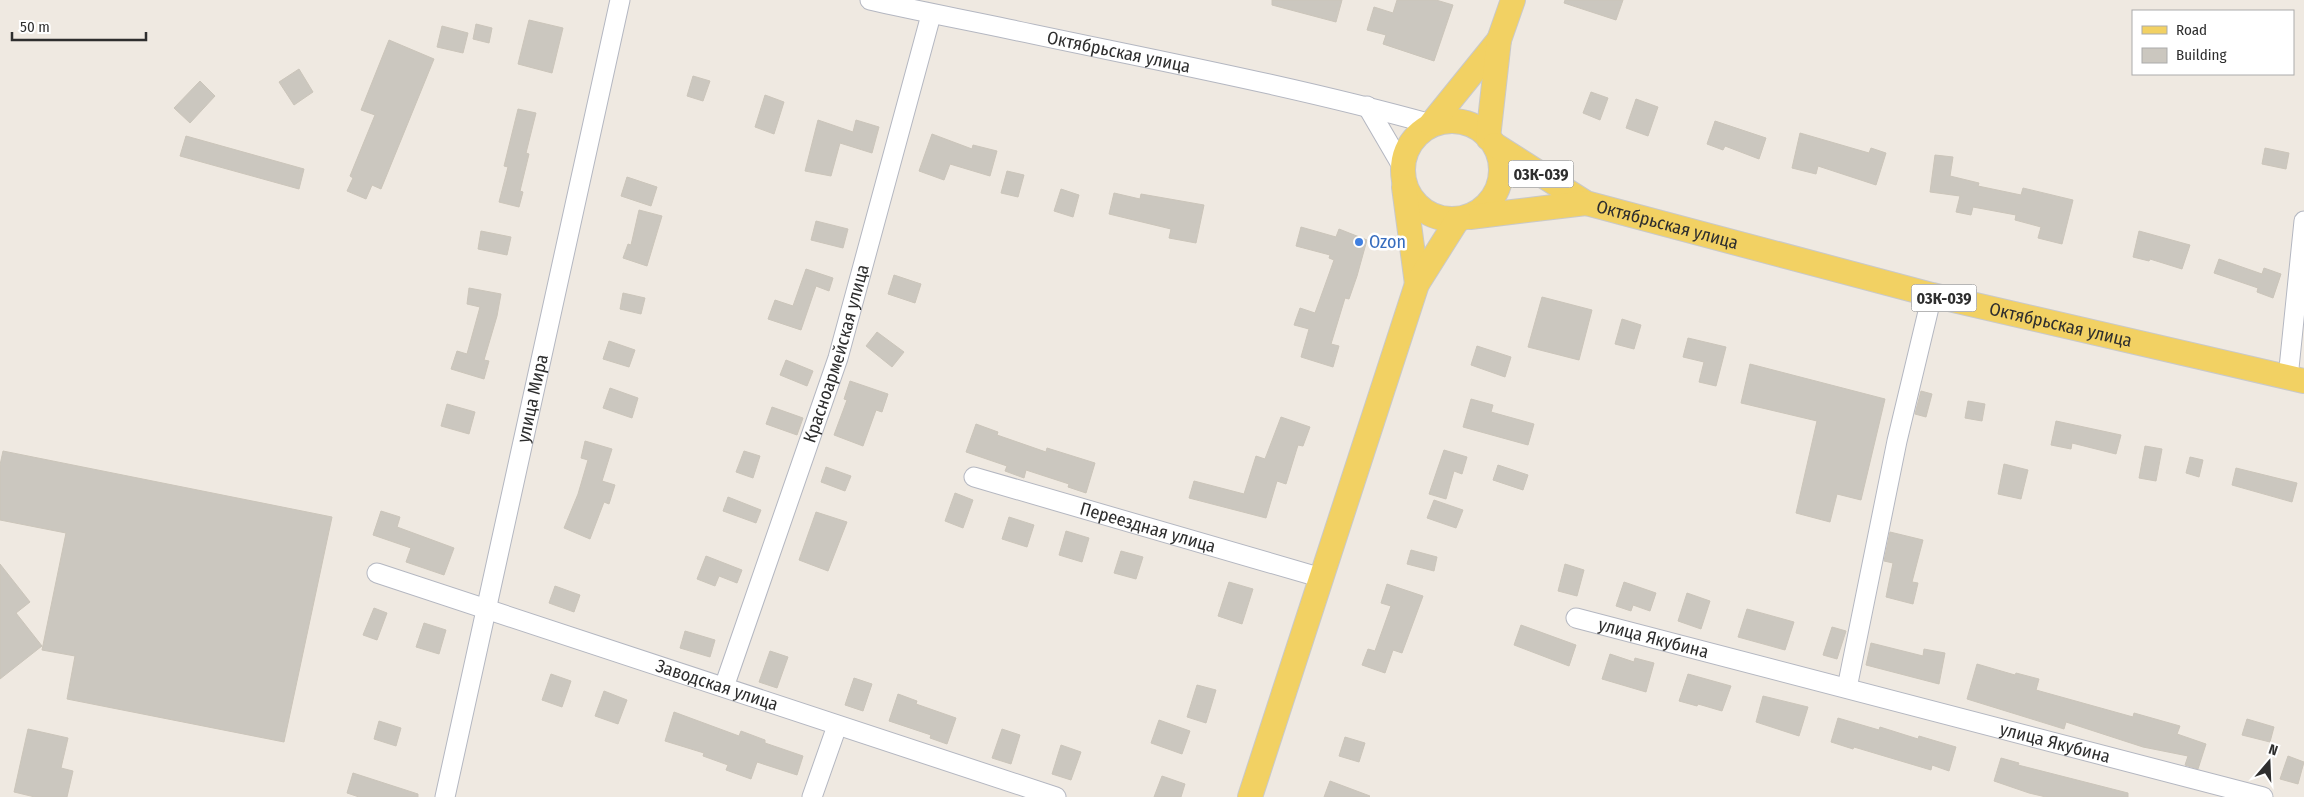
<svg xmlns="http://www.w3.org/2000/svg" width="2304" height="797" font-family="'Fira Sans Condensed',sans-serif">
	<rect width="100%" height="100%" fill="#efe9e1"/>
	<g fill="#cbc7bf" stroke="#cbc5ba">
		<polygon points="1272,0 1342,0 1336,22 1272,5"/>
		<polygon points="1397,0 1436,0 1453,5 1434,61 1383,44 1386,35 1367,30 1374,7 1393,13"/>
		<polygon points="1565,0 1623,0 1616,20 1564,3"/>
		<polygon points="529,20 563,28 552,73 518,64"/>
		<polygon points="476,24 492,28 489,43 473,39"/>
		<polygon points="442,26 468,33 463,53 437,47"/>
		<polygon points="389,40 434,59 381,189 372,185 366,199 347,191 353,178 350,176 375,115 361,110"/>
		<polygon points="299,69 313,92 294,105 279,82"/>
		<polygon points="693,76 710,81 703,101 687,96"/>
		<polygon points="200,81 215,96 190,123 174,108"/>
		<polygon points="1591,92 1608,98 1600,120 1583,113"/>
		<polygon points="765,95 784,102 774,134 755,127"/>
		<polygon points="1636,99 1658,107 1648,136 1626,128"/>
		<polygon points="518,109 536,113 526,153 529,154 520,191 523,192 519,207 499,202 508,167 504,166"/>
		<polygon points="818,120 853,132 856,120 879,127 872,153 840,143 831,176 805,171"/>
		<polygon points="1715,121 1766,138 1759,159 1725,146 1723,150 1707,144"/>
		<polygon points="1800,133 1869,153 1871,148 1886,153 1876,185 1818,166 1816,174 1792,168"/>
		<polygon points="932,134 972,149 973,145 997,151 990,176 950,164 944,180 919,171"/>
		<polygon points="186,136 304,169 299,189 180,156"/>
		<polygon points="2265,148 2289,153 2286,169 2262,164"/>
		<polygon points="1935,155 1953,157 1950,176 1979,183 1978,186 2021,195 2023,188 2073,200 2062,244 2038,238 2041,227 2015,220 2016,215 1973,207 1971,215 1956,212 1960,196 1930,192"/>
		<polygon points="1007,171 1024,175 1018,197 1001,193"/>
		<polygon points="627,177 657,187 651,206 621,196"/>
		<polygon points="1061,189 1079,195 1073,217 1054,211"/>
		<polygon points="1114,193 1140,199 1141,194 1204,205 1196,243 1169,238 1171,229 1109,214"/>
		<polygon points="639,210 662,216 647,266 623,258 628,244 631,245"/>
		<polygon points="816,221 848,229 843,248 811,240"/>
		<polygon points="1301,227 1336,237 1339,229 1367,240 1357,276 1349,299 1345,298 1331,344 1339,346 1333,367 1301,357 1309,329 1294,325 1300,308 1315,313 1334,260 1329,258 1330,255 1296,246"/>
		<polygon points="481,231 511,237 507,255 478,249"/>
		<polygon points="2139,231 2190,245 2182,269 2150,259 2149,261 2133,257"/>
		<polygon points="2219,259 2262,274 2264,268 2281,274 2273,298 2257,292 2258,288 2214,273"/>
		<polygon points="806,269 833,278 829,291 816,286 801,330 768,319 775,300 793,306"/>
		<polygon points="894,275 921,284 915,303 888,294"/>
		<polygon points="469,288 501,294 497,316 484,360 489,361 484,379 451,369 457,351 467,354 480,307 467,304"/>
		<polygon points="623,293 645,298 641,314 620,309"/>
		<polygon points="1542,297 1592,310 1579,360 1528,347"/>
		<polygon points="1622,319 1641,325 1634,349 1615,344"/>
		<polygon points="877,332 904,352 892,367 866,346"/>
		<polygon points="1688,338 1726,347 1716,386 1699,382 1704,362 1683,357"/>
		<polygon points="609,341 635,350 629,367 603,359"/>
		<polygon points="1477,346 1511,357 1505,377 1471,365"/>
		<polygon points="786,360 813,371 807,386 780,375"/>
		<polygon points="1750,364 1885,399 1861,500 1837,494 1830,522 1796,513 1817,421 1741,403"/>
		<polygon points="850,381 888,394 882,412 876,410 863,446 834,435 847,400 844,399"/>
		<polygon points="610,388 638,398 632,418 603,408"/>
		<polygon points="1921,391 1932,394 1926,417 1915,414"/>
		<polygon points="1471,399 1493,405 1491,412 1534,424 1528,445 1463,427"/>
		<polygon points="1968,401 1985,404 1982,421 1965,418"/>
		<polygon points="447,404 475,412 469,434 441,426"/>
		<polygon points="772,407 803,418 797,435 766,424"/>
		<polygon points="1281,417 1310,427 1303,446 1298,445 1286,484 1277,481 1266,518 1189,498 1194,481 1244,494 1256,456 1265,459"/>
		<polygon points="2056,421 2121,435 2116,454 2072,443 2071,449 2051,445"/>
		<polygon points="976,424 998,432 997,435 1046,452 1047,448 1095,463 1086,493 1068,487 1069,484 1026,470 1024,478 1005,471 1007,466 966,452"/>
		<polygon points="585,441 612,449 602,481 615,485 609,504 604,502 590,539 564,528 578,494 588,460 581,458"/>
		<polygon points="2145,446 2162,449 2156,481 2139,478"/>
		<polygon points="1444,450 1467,457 1462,474 1454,471 1446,499 1429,494"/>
		<polygon points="3,451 332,517 284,742 67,699 75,656 42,650 66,533 0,520 0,465"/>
		<polygon points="744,451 760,456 753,478 736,472"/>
		<polygon points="2190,457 2203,460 2199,477 2186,473"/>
		<polygon points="2004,464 2028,470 2021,499 1998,494"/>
		<polygon points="1498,465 1528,475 1523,490 1493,480"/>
		<polygon points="826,467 851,476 845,491 821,482"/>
		<polygon points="2236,468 2297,483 2292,502 2232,485"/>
		<polygon points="955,493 973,500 963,528 945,521"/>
		<polygon points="728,497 761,510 756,523 723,511"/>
		<polygon points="1434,500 1463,510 1456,528 1427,518"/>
		<polygon points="381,511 400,517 397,527 454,548 444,575 406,562 411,548 373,535"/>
		<polygon points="816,512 847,522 828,571 799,560"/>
		<polygon points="1009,517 1034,525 1027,547 1002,539"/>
		<polygon points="1066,531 1089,538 1082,562 1059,555"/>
		<polygon points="1890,532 1923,540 1912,582 1918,583 1913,604 1886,597 1893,563 1884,561"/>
		<polygon points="1411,550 1437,557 1434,571 1407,564"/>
		<polygon points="1121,551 1143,557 1136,579 1114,573"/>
		<polygon points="706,556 742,570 737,583 719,576 715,586 697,579"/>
		<polygon points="0,564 30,602 16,613 42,646 0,679"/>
		<polygon points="1565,564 1584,570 1577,596 1558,591"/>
		<polygon points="1229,582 1253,589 1242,624 1218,616"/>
		<polygon points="1624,582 1656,593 1650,611 1633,605 1631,611 1616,606"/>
		<polygon points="1387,584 1423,596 1402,653 1393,650 1385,673 1362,665 1368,649 1375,651 1391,606 1381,603"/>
		<polygon points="555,586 580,595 574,612 549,603"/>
		<polygon points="1687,593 1710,601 1701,629 1678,621"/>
		<polygon points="374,608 387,613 377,640 363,635"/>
		<polygon points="1747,609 1794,622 1785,650 1738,637"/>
		<polygon points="424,623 446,630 439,654 416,647"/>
		<polygon points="1521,625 1576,645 1569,666 1514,645"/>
		<polygon points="1832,627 1846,631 1837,659 1823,655"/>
		<polygon points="685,631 715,640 710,657 680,648"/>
		<polygon points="1871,643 1923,656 1924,649 1945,653 1939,684 1866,665"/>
		<polygon points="770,651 788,657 777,688 759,682"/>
		<polygon points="1610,654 1634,662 1635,658 1654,663 1646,692 1602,679"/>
		<polygon points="1977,664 2015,675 2016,673 2039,679 2036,690 2133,717 2134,713 2180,726 2177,734 2206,744 2198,769 2185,765 2188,756 2143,747 2066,722 2064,729 1967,699"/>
		<polygon points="551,674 571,681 562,707 542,700"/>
		<polygon points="1688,674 1731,686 1722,711 1698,704 1697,706 1679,701"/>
		<polygon points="854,678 872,684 863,711 845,705"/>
		<polygon points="1197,685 1216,690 1206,723 1187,717"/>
		<polygon points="604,691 627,700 618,724 595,716"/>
		<polygon points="898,694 917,701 916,704 956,718 947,744 930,738 931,735 889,721"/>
		<polygon points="1763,696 1808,707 1799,736 1756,722"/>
		<polygon points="674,712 739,736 741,731 765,740 765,743 803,756 797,775 757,762 751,779 726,770 728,765 703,756 704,753 665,741"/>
		<polygon points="1838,718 1879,730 1880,727 1918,739 1919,736 1956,747 1949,771 1932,765 1931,770 1854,747 1853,749 1831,742"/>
		<polygon points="2247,719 2274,727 2270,742 2242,735"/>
		<polygon points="1159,720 1190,731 1182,754 1151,743"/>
		<polygon points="379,721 401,728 396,746 374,739"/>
		<polygon points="28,729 68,738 61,768 73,771 67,797 35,797 14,792"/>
		<polygon points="1002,729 1020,735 1011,764 992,758"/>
		<polygon points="1345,737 1365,743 1359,762 1339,756"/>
		<polygon points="1061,745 1081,752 1071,780 1052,774"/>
		<polygon points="2288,756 2304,762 2298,784 2280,779"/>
		<polygon points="2001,758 2019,763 2018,765 2128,793 2128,797 2046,797 2029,793 1994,781"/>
		<polygon points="353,773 418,794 418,797 359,797 347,793"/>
		<polygon points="1162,776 1185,784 1181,797 1154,797"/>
		<polygon points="1330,781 1370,796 1369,797 1324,797"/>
	</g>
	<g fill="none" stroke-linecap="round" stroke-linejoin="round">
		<g stroke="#b4b7c1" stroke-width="21">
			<g id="minor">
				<path id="s1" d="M870,0C913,10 956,18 999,27C1144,58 1290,85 1431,124"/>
				<polyline points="1367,106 1402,166"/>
				<polyline points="2288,378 2304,221"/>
				<path id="s2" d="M974,477L1322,578"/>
				<path id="s3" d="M377,573L1056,797"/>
				<path id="s4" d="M1576,618L2263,797"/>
				<path id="s5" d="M724,687L838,358L931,15"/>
				<polyline points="1847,688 1897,441 1932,295"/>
				<path id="s6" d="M445,797L620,0"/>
				<polyline points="812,797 837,726"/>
			</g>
		</g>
		<g stroke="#c9c9c9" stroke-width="26">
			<g id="major">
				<circle cx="1452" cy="170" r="49"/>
				<polyline points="1431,124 1499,40"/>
				<polyline points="1488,138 1499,40 1513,0"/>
				<path id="s7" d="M1495,145L1586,203L1932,295L2304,381"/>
				<polyline points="1404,187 1417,284"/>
				<polyline points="1470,217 1586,203"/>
				<polyline points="1250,797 1417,284 1458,219"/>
			</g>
		</g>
		<use href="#minor" stroke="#fff" stroke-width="19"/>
		<use href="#major" stroke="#f2d163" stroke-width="24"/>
	</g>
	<circle fill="#3f7fe0" stroke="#fff" stroke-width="2" cx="1359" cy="242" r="5"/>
	<g text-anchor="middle" stroke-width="5" stroke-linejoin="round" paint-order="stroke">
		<g fill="#fff" stroke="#6d6d6d" stroke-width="1">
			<rect x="1508.5" y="160.5" width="65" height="27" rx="4"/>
			<rect x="1911.5" y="284.5" width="65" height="27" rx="4"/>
		</g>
		<g font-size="16" font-weight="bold" fill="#2e2e2e">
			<text x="1541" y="180">03К-039</text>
			<text x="1944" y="304">03К-039</text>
		</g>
		<g font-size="18" fill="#2e2e2e" stroke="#fff">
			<text dy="6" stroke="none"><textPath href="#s1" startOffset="254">Октябрьская улица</textPath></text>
			<text dy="6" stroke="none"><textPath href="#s7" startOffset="192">Октябрьская улица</textPath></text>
			<text dy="6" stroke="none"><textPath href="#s7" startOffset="598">Октябрьская улица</textPath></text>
			<text dy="6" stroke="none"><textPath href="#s5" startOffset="352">Красноармейская улица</textPath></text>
			<text dy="6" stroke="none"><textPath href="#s6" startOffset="408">улица Мира</textPath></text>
			<text dy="6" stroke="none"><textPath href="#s2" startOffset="181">Переездная улица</textPath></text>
			<text dy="6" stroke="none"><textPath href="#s4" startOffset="80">улица Якубина</textPath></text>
			<text dy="6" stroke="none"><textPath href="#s3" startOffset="358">Заводская улица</textPath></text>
			<text dy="6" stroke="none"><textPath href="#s4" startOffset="495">улица Якубина</textPath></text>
		</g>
		<g font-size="18" fill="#366cbe" stroke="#fff" text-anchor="start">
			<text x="1369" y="248">Ozon</text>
		</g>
	</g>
	<rect x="2132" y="10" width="162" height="65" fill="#ffffff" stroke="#ababab"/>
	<rect x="2142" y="26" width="25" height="8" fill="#f2d163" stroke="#ababab"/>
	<text x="2176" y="35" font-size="15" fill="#2e2e2e">Road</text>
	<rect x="2142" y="48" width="25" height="15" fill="#cbc7bf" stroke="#ababab"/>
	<text x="2176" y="60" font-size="15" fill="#2e2e2e">Building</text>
	<g transform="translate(2269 762) rotate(19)" stroke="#ffffff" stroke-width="4" paint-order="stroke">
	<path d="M0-4L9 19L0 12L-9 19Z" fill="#2e2e2e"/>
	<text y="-8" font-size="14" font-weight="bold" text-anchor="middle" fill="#2e2e2e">N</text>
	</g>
	<path d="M12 32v8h134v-8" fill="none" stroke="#2e2e2e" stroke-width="2.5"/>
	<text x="20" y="32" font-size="15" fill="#2e2e2e" stroke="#ffffff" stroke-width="4" paint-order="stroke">50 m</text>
</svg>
